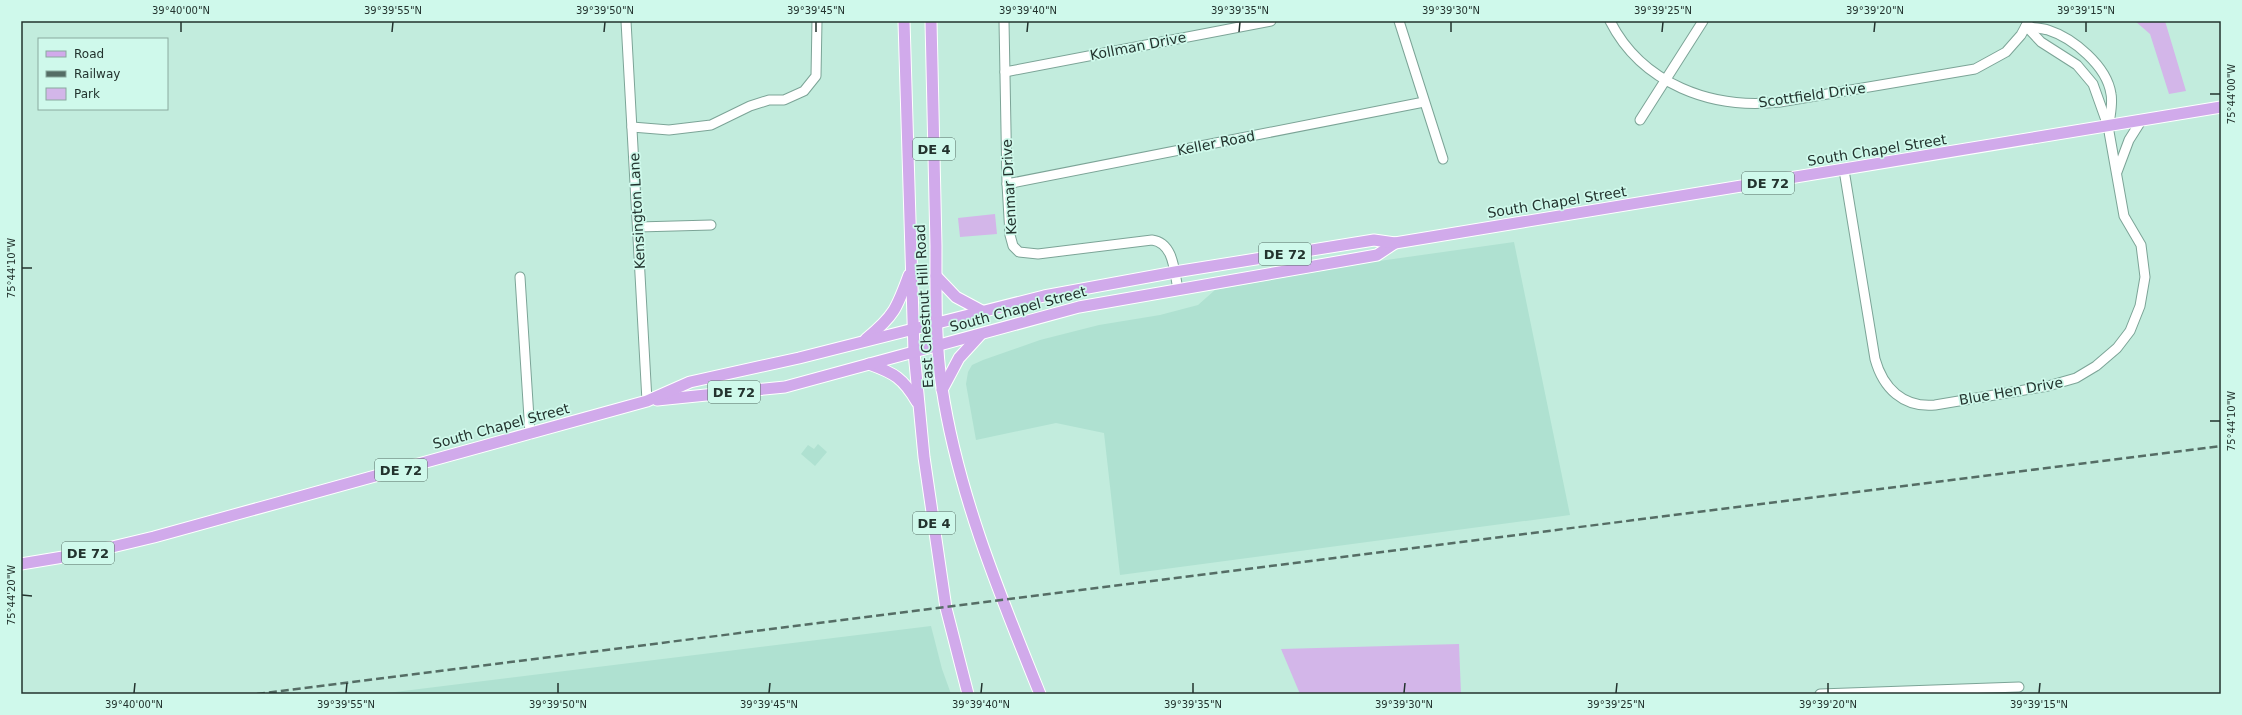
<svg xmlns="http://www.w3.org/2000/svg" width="2242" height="715" font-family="'DejaVu Sans',sans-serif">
	<rect width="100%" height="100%" fill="#c2ecdd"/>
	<g fill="#afe1d1">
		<polygon points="1514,242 1570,515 1120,575 1104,433 1056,423 976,440 966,384 968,372 972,365 983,360 1040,340 1099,325 1160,315 1198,305 1215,290 1365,263"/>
		<polygon points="818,444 827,452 815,466 801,454 808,445 814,449"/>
		<polygon points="931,626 942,669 951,694 379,694"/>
	</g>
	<g fill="#d3b6e9">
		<polygon points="2135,21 2165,21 2186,91 2169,94 2150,34"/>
		<polygon points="995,214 997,234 960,237 958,218"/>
		<polygon points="1459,644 1461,694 1300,694 1281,649"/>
	</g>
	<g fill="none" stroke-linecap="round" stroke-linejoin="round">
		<g stroke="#7ca497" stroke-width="11">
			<g id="minor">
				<polyline points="626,21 647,401"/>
				<path d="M1004,21L1007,184L1010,235L1013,246L1019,252L1038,254L1152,240C1174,243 1174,271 1178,289"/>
				<polyline points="1399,21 1443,159"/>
				<path d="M1610,21C1642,84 1712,110 1780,102L1975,69L2006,52L2021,35L2028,22"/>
				<path d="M2026,26C2033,28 2041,28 2048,30C2073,38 2107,66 2111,94C2113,103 2110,115 2109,125"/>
				<polyline points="1005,72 1271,21"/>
				<polyline points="1640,120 1703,21"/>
				<polyline points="632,127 669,130 711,125 750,106 769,100 784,100 804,91 816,76 817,21"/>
				<path d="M1844,170L1875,359C1883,388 1903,408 1935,405L2048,386L2076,378L2096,366L2117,348L2130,331L2140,306L2145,277L2141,245L2124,216L2108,126L2093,84L2077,65L2041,42L2026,26"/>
				<polyline points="2117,172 2129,140 2141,121"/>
				<polyline points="1007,184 1424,102"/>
				<polyline points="638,227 711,225"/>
				<polyline points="520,277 530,434"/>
				<polyline points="1820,694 2019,687"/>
			</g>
		</g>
		<g stroke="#fff" stroke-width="13">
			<g id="major">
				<polyline points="904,21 914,352 924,457 946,608 968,694"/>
				<path d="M931,21C933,96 934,171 936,246C936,293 935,342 942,388C958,494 1000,595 1040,694"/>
				<polyline points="936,276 956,297 982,311"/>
				<path d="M866,339C894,316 897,308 909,275"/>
				<path d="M869,364C894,373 903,378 917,402"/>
				<polyline points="942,390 959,358 980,335"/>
				<polyline points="657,400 785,387 1079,307 1377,255 1395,243"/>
				<polyline points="21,564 87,553 154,537 647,401 690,382 799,358 1044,296 1175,272 1374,240 1395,243 2221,107"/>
			</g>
		</g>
		<use href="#minor" stroke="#fff" stroke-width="9"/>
		<use href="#major" stroke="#d1aaeb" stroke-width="11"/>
		<polyline stroke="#556d65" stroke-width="2.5" stroke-dasharray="8 4" stroke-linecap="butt" points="257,694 2221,446"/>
	</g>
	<path fill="none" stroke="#23332e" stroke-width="1.5" d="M181,32V22M392,32L393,22M604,32L605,22M816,32V22M1027,32L1028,22M1239,32L1240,22M1451,32V22M1662,32L1663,22M1874,32L1875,22M2086,32V22M2210,94H2220M22,268H32M2210,421H2220M22,595L32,596M134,693L135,683M346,693L347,683M558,693V683M769,693L770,683M981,693L982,683M1193,693V683M1404,693L1405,683M1616,693L1617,683M1828,693V683M2039,693L2040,683"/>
	<g text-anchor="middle" stroke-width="3.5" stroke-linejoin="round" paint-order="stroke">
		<g fill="#cff9eb" stroke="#576e67" stroke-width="1">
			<rect x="913" y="138" width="42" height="22" rx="3"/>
			<rect x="1742" y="172" width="52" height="22" rx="3"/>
			<rect x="1259" y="243" width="52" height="22" rx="3"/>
			<rect x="708" y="381" width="52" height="22" rx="3"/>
			<rect x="375" y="459" width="52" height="22" rx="3"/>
			<rect x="913" y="512" width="42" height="22" rx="3"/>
			<rect x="62" y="542" width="52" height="22" rx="3"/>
		</g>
		<g font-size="13" font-weight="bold" fill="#23332e">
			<text x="934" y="154">DE 4</text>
			<text x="1768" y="188">DE 72</text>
			<text x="1285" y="259">DE 72</text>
			<text x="734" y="397">DE 72</text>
			<text x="401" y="475">DE 72</text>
			<text x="934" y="528">DE 4</text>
			<text x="88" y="558">DE 72</text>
		</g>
		<g font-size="14" fill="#23332e" stroke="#cff9eb">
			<text transform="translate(1138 46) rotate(-11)" y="5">Kollman Drive</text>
			<text transform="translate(1812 95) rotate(-8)" y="5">Scottfield Drive</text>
			<text transform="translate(1216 143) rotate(-11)" y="5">Keller Road</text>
			<text transform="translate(1877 150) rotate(-9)" y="5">South Chapel Street</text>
			<text transform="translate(1009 187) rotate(-93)" y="5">Kenmar Drive</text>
			<text transform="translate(1557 202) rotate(-9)" y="5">South Chapel Street</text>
			<text transform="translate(637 211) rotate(-93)" y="5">Kensington Lane</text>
			<text transform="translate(924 306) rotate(-93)" y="5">East Chestnut Hill Road</text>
			<text transform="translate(1018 309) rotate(-15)" y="5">South Chapel Street</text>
			<text transform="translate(2011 391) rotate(-10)" y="5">Blue Hen Drive</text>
			<text transform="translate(501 426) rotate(-15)" y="5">South Chapel Street</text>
		</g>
	</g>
	<rect width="2242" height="715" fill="none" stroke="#cff9eb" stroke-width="44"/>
	<rect x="38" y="38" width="130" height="72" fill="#cff9eb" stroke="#8aaa9f"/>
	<rect x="46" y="51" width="20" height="6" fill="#d1aaeb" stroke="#8aaa9f"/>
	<text x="74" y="58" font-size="12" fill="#23332e">Road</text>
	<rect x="46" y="71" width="20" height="6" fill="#556d65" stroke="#8aaa9f"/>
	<text x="74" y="78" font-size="12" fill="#23332e">Railway</text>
	<rect x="46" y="88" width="20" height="12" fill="#d3b6e9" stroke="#8aaa9f"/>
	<text x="74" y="98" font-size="12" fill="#23332e">Park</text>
	<rect x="22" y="22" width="2198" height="671" fill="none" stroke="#23332e" stroke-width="1.5"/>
	<g font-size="10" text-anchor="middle" fill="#23332e">
		<text x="181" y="14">39°40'00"N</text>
		<text x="393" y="14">39°39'55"N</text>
		<text x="605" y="14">39°39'50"N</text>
		<text x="816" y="14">39°39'45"N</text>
		<text x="1028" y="14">39°39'40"N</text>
		<text x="1240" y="14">39°39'35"N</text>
		<text x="1451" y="14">39°39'30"N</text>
		<text x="1663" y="14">39°39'25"N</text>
		<text x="1875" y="14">39°39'20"N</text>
		<text x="2086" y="14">39°39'15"N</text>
		<text transform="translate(2231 94) rotate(-90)" y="4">75°44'00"W</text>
		<text transform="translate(11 268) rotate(-90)" y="4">75°44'10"W</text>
		<text transform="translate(2231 421) rotate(-90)" y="4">75°44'10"W</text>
		<text transform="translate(11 595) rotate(-90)" y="4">75°44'20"W</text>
		<text x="134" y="708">39°40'00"N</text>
		<text x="346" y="708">39°39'55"N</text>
		<text x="558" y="708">39°39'50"N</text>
		<text x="769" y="708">39°39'45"N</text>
		<text x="981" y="708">39°39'40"N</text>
		<text x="1193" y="708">39°39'35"N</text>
		<text x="1404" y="708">39°39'30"N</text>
		<text x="1616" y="708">39°39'25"N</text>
		<text x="1828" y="708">39°39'20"N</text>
		<text x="2039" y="708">39°39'15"N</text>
	</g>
</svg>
